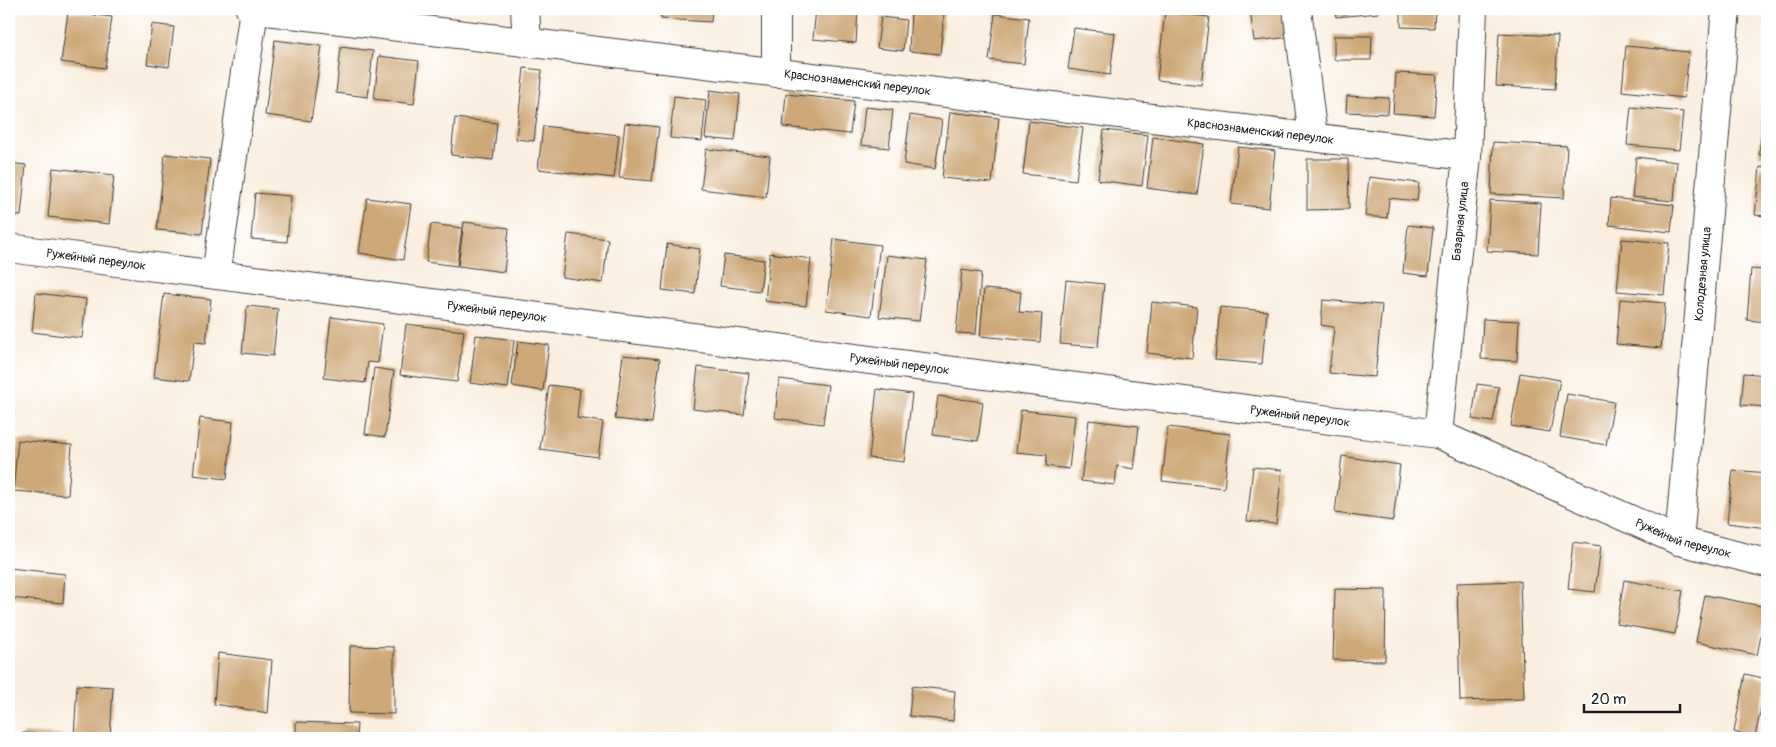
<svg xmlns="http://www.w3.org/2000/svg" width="1776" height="747" font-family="Pangolin,sans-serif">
	<rect width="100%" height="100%" fill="#fff"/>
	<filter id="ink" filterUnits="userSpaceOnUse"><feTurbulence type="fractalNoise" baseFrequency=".02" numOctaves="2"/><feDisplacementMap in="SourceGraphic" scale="10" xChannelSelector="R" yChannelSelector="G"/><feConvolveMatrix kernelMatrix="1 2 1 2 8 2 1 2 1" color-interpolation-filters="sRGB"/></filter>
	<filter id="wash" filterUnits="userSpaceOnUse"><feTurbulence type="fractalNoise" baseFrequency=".0096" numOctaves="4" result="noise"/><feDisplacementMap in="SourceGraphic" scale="20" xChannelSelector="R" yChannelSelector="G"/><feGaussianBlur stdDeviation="1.12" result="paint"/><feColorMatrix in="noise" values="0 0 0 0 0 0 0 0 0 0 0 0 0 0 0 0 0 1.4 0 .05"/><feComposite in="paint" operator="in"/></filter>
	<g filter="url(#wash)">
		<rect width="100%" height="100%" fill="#f9eedf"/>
		<g id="blocks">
			<g fill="#cea878">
				<polygon points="569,9 624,9 624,12 569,10"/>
				<polygon points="661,9 712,9 711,22 661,19"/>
				<polygon points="816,9 858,9 856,43 813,39"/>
				<polygon points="1250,9 1289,9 1292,37 1254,41"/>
				<polygon points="1335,9 1378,9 1379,13 1336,17"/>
				<polygon points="1401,9 1435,9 1434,28 1401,27"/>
				<polygon points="68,12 112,17 105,68 61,62"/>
				<polygon points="911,12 944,14 940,54 909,51"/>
				<polygon points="1165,12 1209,17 1201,85 1157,80"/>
				<polygon points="995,14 1029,18 1024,64 989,60"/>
				<polygon points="881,17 906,20 903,51 877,48"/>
				<polygon points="152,24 174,27 169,67 147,64"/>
				<polygon points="1074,28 1115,33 1110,75 1068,69"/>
				<polygon points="1499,33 1558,36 1555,89 1496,86"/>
				<polygon points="1334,36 1372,36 1371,60 1334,60"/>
				<polygon points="275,40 322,46 311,121 265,115"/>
				<polygon points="1626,46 1689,52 1684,98 1622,91"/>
				<polygon points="341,47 373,51 368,97 336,93"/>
				<polygon points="379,56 419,61 414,104 374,99"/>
				<polygon points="524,68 542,70 534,141 516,139"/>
				<polygon points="1766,69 1767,69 1767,105 1763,104"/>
				<polygon points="1396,73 1437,75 1434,116 1393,113"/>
				<polygon points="710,90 740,94 735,141 705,138"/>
				<polygon points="786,94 854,101 850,134 783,127"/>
				<polygon points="674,96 706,100 702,141 670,138"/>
				<polygon points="1347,96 1389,98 1388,114 1346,112"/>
				<polygon points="865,107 893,110 889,148 861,145"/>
				<polygon points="1631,107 1683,112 1679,150 1627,145"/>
				<polygon points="1764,110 1767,110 1767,155 1759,155"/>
				<polygon points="950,112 999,118 992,183 942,178"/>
				<polygon points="910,115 942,120 935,169 904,164"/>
				<polygon points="455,118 497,123 493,160 451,155"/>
				<polygon points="1029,121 1083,128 1076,180 1023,174"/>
				<polygon points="625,123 659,127 652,181 619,178"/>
				<polygon points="543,126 619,135 614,178 538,169"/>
				<polygon points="1104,130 1148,135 1142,186 1098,180"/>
				<polygon points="1153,137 1204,144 1197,195 1147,188"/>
				<polygon points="1493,142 1567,146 1564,198 1491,194"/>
				<polygon points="1238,147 1275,151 1269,208 1231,204"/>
				<polygon points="706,149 770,156 766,197 701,189"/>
				<polygon points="165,154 210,159 202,234 157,230"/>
				<polygon points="1636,157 1677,162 1674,201 1632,197"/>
				<polygon points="1307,159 1348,159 1349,209 1307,210"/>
				<polygon points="9,163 26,165 21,216 9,214"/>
				<polygon points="1760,167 1767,168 1767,216 1755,215"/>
				<polygon points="53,168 114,175 109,224 48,217"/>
				<polygon points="1369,177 1419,183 1417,201 1389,198 1387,218 1365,216"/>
				<polygon points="255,193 291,196 287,242 251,239"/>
				<polygon points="367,198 411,204 403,260 359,253"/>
				<polygon points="1611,198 1674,205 1671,232 1609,225"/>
				<polygon points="1490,200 1541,203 1538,254 1487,251"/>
				<polygon points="464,222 509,228 504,272 458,266"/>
				<polygon points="431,224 462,228 457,266 426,262"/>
				<polygon points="1408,225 1433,228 1428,276 1403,273"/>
				<polygon points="568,234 608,239 603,283 562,277"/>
				<polygon points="834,239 880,245 871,316 826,310"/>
				<polygon points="1622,239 1669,243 1664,295 1617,291"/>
				<polygon points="667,244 700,249 695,294 662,290"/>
				<polygon points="770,253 811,259 806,306 765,301"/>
				<polygon points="724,255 764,260 760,291 720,286"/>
				<polygon points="887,255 927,260 919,321 879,317"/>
				<polygon points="1751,269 1767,270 1767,322 1747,320"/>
				<polygon points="962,270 981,273 976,334 956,333"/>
				<polygon points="1066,280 1104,284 1098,347 1060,344"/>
				<polygon points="984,289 1021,292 1019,312 1042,314 1040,342 980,336"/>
				<polygon points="36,293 86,299 82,338 32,332"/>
				<polygon points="164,294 211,299 206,343 194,342 189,381 154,377"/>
				<polygon points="1620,299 1665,303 1661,348 1616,344"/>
				<polygon points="1323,300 1382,305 1375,377 1329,373 1334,327 1321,325"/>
				<polygon points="1152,302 1197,307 1192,358 1147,353"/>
				<polygon points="247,306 278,309 273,356 242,353"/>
				<polygon points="1220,307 1267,311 1262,364 1215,360"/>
				<polygon points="331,317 383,324 378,363 368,362 365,383 324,378"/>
				<polygon points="1483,319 1519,321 1517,361 1481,359"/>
				<polygon points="406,324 464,331 457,382 400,375"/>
				<polygon points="476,335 514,340 508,388 470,383"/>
				<polygon points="518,341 549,345 543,391 512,386"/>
				<polygon points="623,355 660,359 652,423 615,419"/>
				<polygon points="698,367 749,373 744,415 693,409"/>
				<polygon points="374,368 394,371 385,437 365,434"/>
				<polygon points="1520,373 1560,380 1550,432 1511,426"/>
				<polygon points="1744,373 1767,375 1767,407 1741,405"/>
				<polygon points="779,379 828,385 823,424 775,418"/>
				<polygon points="1477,384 1499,387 1493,422 1472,419"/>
				<polygon points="549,385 580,389 577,418 603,422 598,457 540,449"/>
				<polygon points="877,389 912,394 904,462 869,458"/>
				<polygon points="1567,394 1614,402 1606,445 1560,437"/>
				<polygon points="938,396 983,402 978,441 933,435"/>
				<polygon points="1021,410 1075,416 1069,469 1046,466 1047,455 1016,452"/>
				<polygon points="200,418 233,422 227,479 193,475"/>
				<polygon points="1089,420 1139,426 1134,469 1117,466 1115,485 1081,481"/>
				<polygon points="1168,427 1230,434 1224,488 1162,481"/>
				<polygon points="18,440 72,445 68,495 13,491"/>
				<polygon points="1342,456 1400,465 1393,521 1335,513"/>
				<polygon points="1253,467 1282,470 1276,524 1247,521"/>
				<polygon points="1733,470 1767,473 1767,528 1727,523"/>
				<polygon points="1573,542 1601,546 1595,592 1568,589"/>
				<polygon points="9,568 65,574 63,603 9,598"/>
				<polygon points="1624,580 1683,591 1675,634 1617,624"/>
				<polygon points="1520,581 1524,699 1460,701 1457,583"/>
				<polygon points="1335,589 1386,590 1385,661 1333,660"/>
				<polygon points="1705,595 1767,607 1757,655 1696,642"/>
				<polygon points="350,646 394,647 394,714 349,713"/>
				<polygon points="218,653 272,660 268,713 214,704"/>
				<polygon points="1745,674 1767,679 1755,737 1734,732"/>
				<polygon points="77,685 113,687 110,738 74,738"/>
				<polygon points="912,686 955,691 953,721 909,716"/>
				<polygon points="296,722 357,724 356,738 296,738"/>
				<polygon points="23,733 66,735 66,738 22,738"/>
			</g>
		</g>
	</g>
	<g filter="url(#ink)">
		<use href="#blocks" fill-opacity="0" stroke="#3d3c39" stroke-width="1"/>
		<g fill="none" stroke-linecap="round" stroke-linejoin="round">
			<g stroke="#3d3c39" stroke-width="30">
				<g id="minor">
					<path id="s1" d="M250,9L1467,156"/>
					<polyline points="525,9 527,43"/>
					<polyline points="776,9 776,73"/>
					<polyline points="1297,9 1313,137"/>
					<path id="s2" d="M9,248L1438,434L1679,541L1767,563"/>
					<polyline points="216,275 254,9"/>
					<path id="s3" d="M1438,434L1467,156L1473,9"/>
					<path id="s4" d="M1679,541L1726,9"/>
				</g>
			</g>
			<use href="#minor" stroke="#fff" stroke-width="28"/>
		</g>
	</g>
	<g text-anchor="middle" stroke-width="4" stroke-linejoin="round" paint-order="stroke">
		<g font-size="12" fill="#1c1c1c" stroke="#fff">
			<text dy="4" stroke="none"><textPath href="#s1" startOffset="612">Краснознаменский переулок</textPath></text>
			<text dy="4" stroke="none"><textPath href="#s1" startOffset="1018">Краснознаменский переулок</textPath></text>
			<text dy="4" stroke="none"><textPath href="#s3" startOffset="214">Базарная улица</textPath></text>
			<text dy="4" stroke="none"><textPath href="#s2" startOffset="88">Ружейный переулок</textPath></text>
			<text dy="4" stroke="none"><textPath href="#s4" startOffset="268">Колодезная улица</textPath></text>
			<text dy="4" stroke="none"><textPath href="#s2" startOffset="492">Ружейный переулок</textPath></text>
			<text dy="4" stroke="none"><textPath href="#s2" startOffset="898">Ружейный переулок</textPath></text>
			<text dy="4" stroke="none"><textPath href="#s2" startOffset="1302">Ружейный переулок</textPath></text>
			<text dy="4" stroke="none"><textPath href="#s2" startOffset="1708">Ружейный переулок</textPath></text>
		</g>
	</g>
	<rect width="1776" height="747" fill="none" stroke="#fff" stroke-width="30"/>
	<path d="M1584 704v8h96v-8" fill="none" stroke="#1c1c1c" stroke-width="2.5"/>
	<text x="1591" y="704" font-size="15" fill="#1c1c1c" stroke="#ffffff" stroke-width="4" paint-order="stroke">20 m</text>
</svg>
